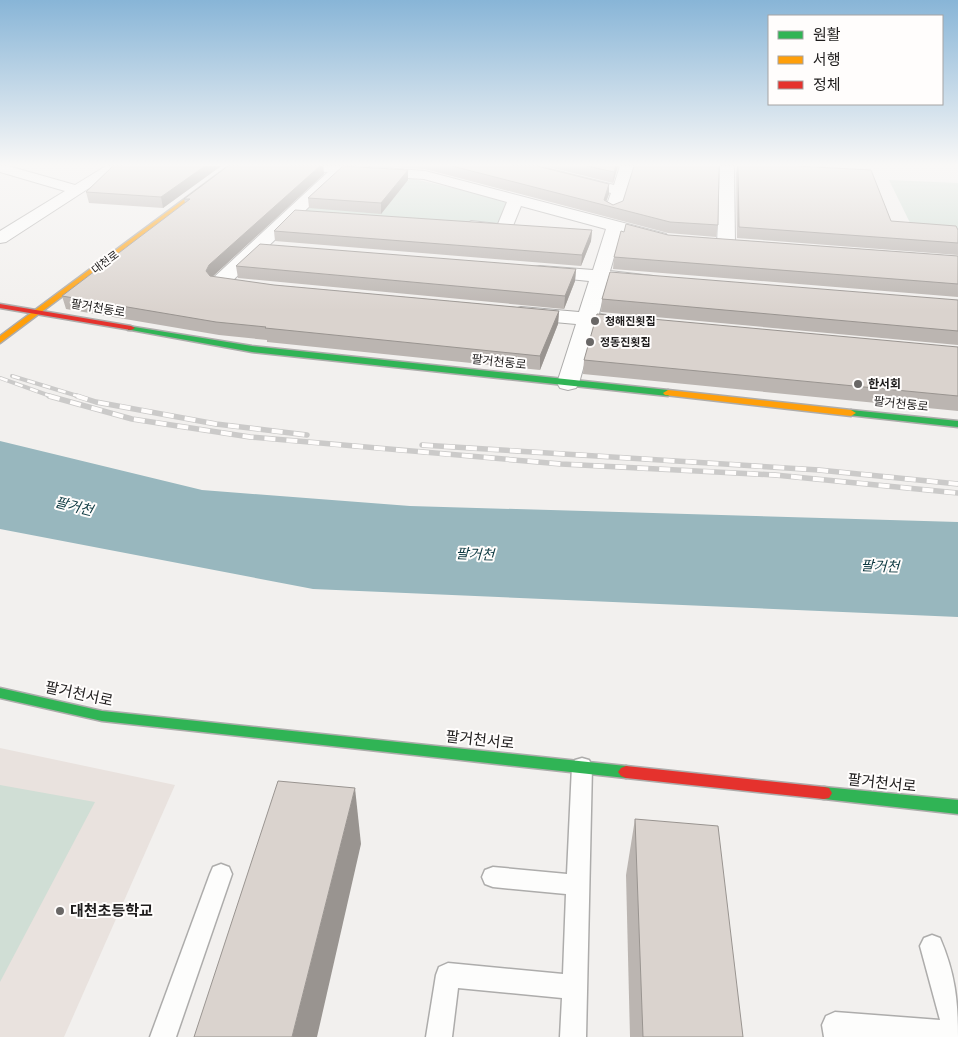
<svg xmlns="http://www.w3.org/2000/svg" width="958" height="1037" font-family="'PT Sans Narrow','Noto Sans KR',sans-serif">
	<rect width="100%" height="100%" fill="#f2f0ee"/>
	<polygon fill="#e9e2de" points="0,748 175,785 64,1037 0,1037"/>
	<g fill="#d0ded5">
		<polygon points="410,178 513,202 500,226 302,212 317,198 390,202"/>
		<polygon points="889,180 958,183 958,236 915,233"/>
		<polygon points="0,785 95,802 0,982"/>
	</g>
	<polygon fill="#98b7be" points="0,441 202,490 410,506 958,522 958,617 313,589 0,529"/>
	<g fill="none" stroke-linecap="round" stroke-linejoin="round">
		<g stroke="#adacab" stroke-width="3">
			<g id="lane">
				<polygon points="582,758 589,760 592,766 586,1037 560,1037 562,998 458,988 452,1037 426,1037 436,975 439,967 448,963 563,974 566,894 493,887 485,884 482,877 485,870 493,867 567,874 572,766 575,760"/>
				<polygon points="221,864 229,867 232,874 176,1037 150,1037 210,874 213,867"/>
				<path d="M932,935L940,938C955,973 958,1000 958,1037H824L822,1025L826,1016L835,1012L940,1020L920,946L924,938Z"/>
			</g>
		</g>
		<g stroke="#adacab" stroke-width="2">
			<g id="street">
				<polygon points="0,166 8,166 75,185 106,166 123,166 6,242 0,243 0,231 65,191 0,172"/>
				<polygon points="289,166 356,166 425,171 666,234 668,238 666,242 660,243 621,233 610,271 653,276 655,280 653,284 646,286 607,282 599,314 640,319 643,323 640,327 633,329 595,326 579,383 576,388 568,390 560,388 557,383 576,324 521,319 514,317 511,313 514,309 521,307 579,312 589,281 540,276 534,275 531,271 534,267 540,266 593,270 606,229 521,206 510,233 504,234 465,229 463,226 471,221 498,224 507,202 424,179 343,174 226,287 212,287 210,283 212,279 328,172 296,170"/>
				<polygon points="514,166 538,166 614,185 620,166 634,166 621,210 613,215 605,210 611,193 516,169"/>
				<polygon points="720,166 734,166 735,245 732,249 720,249 717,245"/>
			</g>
		</g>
		<g stroke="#adacab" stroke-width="3">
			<g id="fast">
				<polygon points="128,326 252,346 668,390 673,393 668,396 252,352 131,330 128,330"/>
				<polygon points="851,410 958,421 958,427 848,415 846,413"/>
				<polygon points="0,688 102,711 626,766 631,768 634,772 631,776 626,778 102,721 0,698"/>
				<polygon points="824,787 958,800 958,814 824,799 819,798 816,793 819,788"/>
			</g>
		</g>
		<g stroke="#adacab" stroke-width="3">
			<g id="slow">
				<polygon points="229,166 236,166 0,343 0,336"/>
				<polygon points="668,390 851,410 856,413 851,416 665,395 663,393"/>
			</g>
		</g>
		<g stroke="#adacab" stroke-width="3">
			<g id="jam">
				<polygon points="0,304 131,326 135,328 131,330 0,308"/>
				<polygon points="626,766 824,787 829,788 832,793 829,798 824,799 626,778 621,776 618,772 621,768"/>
			</g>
		</g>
		<use href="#lane" fill="#fdfdfc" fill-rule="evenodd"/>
		<use href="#street" fill="#fdfdfc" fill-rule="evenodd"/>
		<use href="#fast" fill="#30b455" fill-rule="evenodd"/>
		<use href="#slow" fill="#ff9f0a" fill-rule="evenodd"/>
		<use href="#jam" fill="#e5322d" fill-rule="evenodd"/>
		<g stroke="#cbcac9" stroke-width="4">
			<g id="rail-far1">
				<polyline points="12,376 81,397"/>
				<polyline points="0,378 53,397"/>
			</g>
		</g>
		<g stroke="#cbcac9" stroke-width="5.5">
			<g id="rail">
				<polyline points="49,396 132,419 250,437 561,464 775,475 958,493"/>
				<polyline points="77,396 96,402 216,424 307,435"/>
				<polyline points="422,445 819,470 958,484"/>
			</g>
		</g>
		<use href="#rail-far1" stroke="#fffdfc" stroke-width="2.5" stroke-dasharray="8" stroke-linecap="butt"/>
		<use href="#rail" stroke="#fffdfc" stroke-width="4" stroke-dasharray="11" stroke-linecap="butt"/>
	</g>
	<g fill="#bbb5b1">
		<polygon points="113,166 221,166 163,208 89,203 86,192"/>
		<polygon points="228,166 323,166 324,174 212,277 274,285 559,311 558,324 540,370 267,342 267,340 219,335 66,309 62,296 185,203 184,199"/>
		<polygon points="381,166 537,166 609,194 606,201 613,205 718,225 716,237 668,233 425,169"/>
		<polygon points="545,166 618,166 613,183"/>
		<polygon points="737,166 796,166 891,221 958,230 958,255 737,238 736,173"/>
		<polygon points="408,170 408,180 381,214 309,208 308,198"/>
		<polygon points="592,230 591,241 581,266 275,241 274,231"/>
		<polygon points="668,235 958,256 958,297 613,269 614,257"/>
		<polygon points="236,266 576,269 575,281 564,309 238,278"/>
		<polygon points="602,299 958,300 958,345 601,312"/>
		<polygon points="958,347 958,411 583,374 584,360"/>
		<polygon points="635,819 743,1037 630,1037 626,875"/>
	</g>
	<g fill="#999490">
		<polygon points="205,166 221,166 163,208 161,197"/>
		<polygon points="320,166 323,166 324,174 211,278 206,271 209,265"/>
		<polygon points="616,166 618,166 613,183 614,172"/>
		<polygon points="408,170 408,180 381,214 381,203"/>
		<polygon points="609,184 609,194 605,205 604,200"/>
		<polygon points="592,230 591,241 581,266 582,255"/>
		<polygon points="576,269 575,281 564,309 565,296"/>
		<polygon points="559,311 558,324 540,370 540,356"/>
		<polygon points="355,788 361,844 317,1037 292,1037"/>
	</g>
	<g fill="#dad3ce" stroke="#999490">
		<polygon points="113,166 205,166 161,197 86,192"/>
		<polygon points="228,166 320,166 209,265 206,271 210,276 274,285 559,311 540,356 265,328 266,327 216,322 62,296 190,199 184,199"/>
		<polygon points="343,166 408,170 381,203 308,198"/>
		<polygon points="452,166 537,166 609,184 604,200 613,205 623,201 634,166 719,166 718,225 670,222"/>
		<polygon points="587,166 616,166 614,172"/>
		<polygon points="738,166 796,166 871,170 891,221 956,226 958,230 958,243 739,227"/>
		<polygon points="295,210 592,230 582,255 274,231"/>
		<polygon points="626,224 668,235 958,256 958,284 614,257 621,231 624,232"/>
		<polygon points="260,244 576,269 565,296 236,266"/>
		<polygon points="610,272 958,300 958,331 602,299"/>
		<polygon points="597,314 958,347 958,396 584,360"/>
		<polygon points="278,781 355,788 292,1037 194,1037"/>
		<polygon points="635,819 718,826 743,1037 643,1037"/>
	</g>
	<linearGradient id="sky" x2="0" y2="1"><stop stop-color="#88b5d7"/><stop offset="0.53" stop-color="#f9f8f7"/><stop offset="1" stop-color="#f9f8f7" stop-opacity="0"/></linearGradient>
	<rect width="958" height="311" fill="url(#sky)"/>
	<g fill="#696766" stroke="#fffdfc" stroke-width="2">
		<circle cx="595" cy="321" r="5"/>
		<circle cx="590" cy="342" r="5"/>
		<circle cx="858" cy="384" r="5"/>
		<circle cx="60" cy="911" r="5"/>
	</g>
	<g text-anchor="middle" stroke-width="4" stroke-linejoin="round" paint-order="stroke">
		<g font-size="11" fill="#1f1d1d" stroke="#fffdfc">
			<text transform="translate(105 262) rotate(-37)" y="4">대천로</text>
		</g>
		<g font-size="11" font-weight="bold" fill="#1f1d1d" stroke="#fffdfc" text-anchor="start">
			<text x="605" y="325">청해진횟집</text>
			<text x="600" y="346">정동진횟집</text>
		</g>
		<g font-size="12" fill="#1f1d1d" stroke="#fffdfc">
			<text transform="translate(98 308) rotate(10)" y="4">팔거천동로</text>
			<text transform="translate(499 362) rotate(6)" y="4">팔거천동로</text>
			<text transform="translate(901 404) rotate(6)" y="4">팔거천동로</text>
		</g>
		<g font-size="12" font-weight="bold" fill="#1f1d1d" stroke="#fffdfc" text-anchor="start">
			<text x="868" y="388">한서회</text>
		</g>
		<g font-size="14" font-style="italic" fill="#0c3840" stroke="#fffdfc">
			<text transform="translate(74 506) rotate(14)" y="5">팔거천</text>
			<text transform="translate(475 554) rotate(2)" y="5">팔거천</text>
			<text transform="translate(880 566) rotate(2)" y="5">팔거천</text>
		</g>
		<g font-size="15" fill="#1f1d1d" stroke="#fffdfc">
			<text transform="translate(79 694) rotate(12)" y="5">팔거천서로</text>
			<text transform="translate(480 740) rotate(6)" y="5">팔거천서로</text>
			<text transform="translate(882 783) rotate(6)" y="5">팔거천서로</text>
		</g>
		<g font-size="15" font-weight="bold" fill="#1f1d1d" stroke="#fffdfc" text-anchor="start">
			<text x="70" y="916">대천초등학교</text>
		</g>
	</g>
	<rect x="768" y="15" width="175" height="90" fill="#fffdfc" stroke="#a5a3a3"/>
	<rect x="778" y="31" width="25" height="8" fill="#30b455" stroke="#a5a3a3"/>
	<text x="813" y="40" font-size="15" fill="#1f1d1d">원활</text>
	<rect x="778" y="56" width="25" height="8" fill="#ff9f0a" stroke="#a5a3a3"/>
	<text x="813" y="65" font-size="15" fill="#1f1d1d">서행</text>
	<rect x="778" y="81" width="25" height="8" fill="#e5322d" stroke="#a5a3a3"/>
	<text x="813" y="90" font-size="15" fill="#1f1d1d">정체</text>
</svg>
